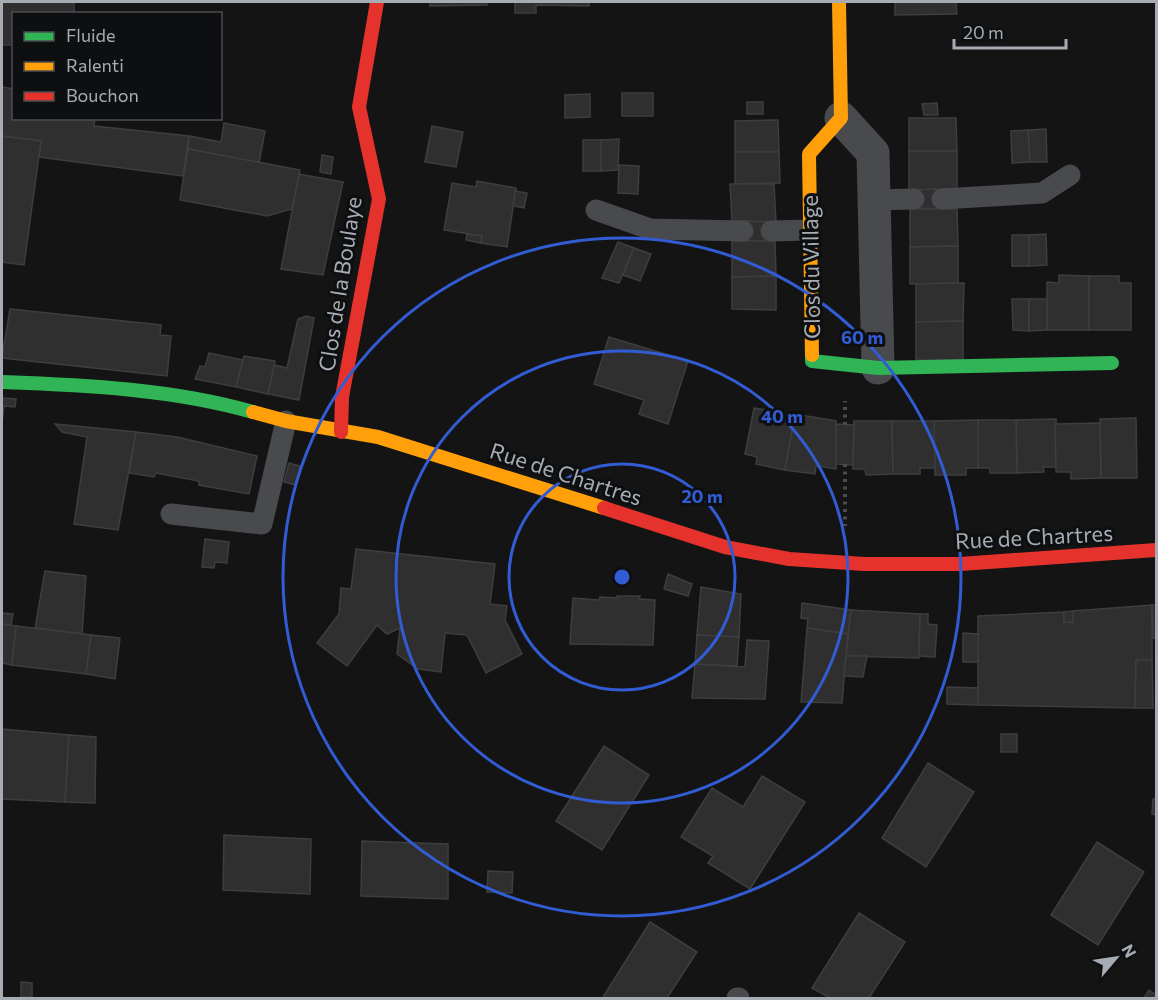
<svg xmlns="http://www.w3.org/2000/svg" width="1158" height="1000" font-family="Commissioner,sans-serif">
	<rect width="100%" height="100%" fill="#141414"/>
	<g fill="#2f2f30" stroke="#3d3e40" stroke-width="1.5">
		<polygon points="2,2 74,2 74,14 14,14 14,45 2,45"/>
		<polygon points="430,2 487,2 487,5 430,6"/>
		<polygon points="515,2 589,2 589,6 536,5 536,13 515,13"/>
		<polygon points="895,2 956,2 957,14 895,15"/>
		<polygon points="2,87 14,89 14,118 95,118 94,126 189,136 183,176 39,157 41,141 2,136"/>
		<rect x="622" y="93" width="31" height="23"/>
		<polygon points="590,94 590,117 565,118 565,95"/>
		<rect x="747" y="102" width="16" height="12"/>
		<polygon points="937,103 938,115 924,115 922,104"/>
		<polygon points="909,118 956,118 957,151 909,151"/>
		<polygon points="778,120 779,152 735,152 735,121"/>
		<polygon points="224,123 265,131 259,163 188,149 189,136 221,142"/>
		<polygon points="432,126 463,132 456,167 425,162"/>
		<polygon points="1046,129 1047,162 1030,162 1028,130"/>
		<polygon points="1028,130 1030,162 1012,163 1011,131"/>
		<polygon points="2,136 41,141 24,265 2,262"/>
		<polygon points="619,139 618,170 601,171 601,140"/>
		<rect x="583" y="140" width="18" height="31"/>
		<polygon points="188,149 300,170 292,209 267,216 180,200"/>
		<polygon points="909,151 957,151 957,189 909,190"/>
		<polygon points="735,152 779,152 780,183 735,184"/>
		<polygon points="322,155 333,157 331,174 320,172"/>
		<polygon points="619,165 639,166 638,194 618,193"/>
		<polygon points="299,174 343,182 323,275 281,269"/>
		<polygon points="477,181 516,188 507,247 481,243 482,236 444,230 452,183 476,187"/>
		<polygon points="730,184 774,184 776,222 732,221"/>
		<polygon points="942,189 942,209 914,208 914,190"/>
		<polygon points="515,191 527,193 524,208 513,206"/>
		<polygon points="910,209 957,209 958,246 910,247"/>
		<polygon points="743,221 771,222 771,241 744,241"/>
		<polygon points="467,234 482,236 481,243 466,240"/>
		<polygon points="1046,234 1047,265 1029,266 1029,235"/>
		<rect x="1012" y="235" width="17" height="31"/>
		<polygon points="732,241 775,241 776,276 732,277"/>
		<polygon points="618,242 634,248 619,283 602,278"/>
		<polygon points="958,246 958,283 910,284 910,247"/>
		<polygon points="634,248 651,254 640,281 623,275"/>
		<polygon points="1059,275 1089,276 1089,330 1047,330 1047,282 1059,283"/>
		<polygon points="776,276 776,310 732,309 732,277"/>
		<polygon points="1089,276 1119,276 1119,283 1131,283 1131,330 1089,330"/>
		<polygon points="964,283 963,321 916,322 916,284"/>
		<polygon points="1012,299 1029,299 1029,331 1013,330"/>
		<polygon points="1029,299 1047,299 1047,330 1029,331"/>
		<polygon points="10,309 161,325 160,335 171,336 167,376 2,358"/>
		<polygon points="306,316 314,318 299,400 268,394 274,365 287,368 298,319"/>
		<polygon points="963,321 963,360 916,360 916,322"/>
		<polygon points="609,337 688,361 668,424 639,414 644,400 594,384"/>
		<polygon points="209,353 243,360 236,387 195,379 200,366 205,367"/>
		<polygon points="244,356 275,361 268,394 236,387"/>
		<polygon points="2,398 16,399 15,407 4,406 2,424"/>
		<polygon points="754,408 795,414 785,470 756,464 757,457 745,454"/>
		<polygon points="795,414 836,421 836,469 816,466 815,474 785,470"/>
		<polygon points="1136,418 1137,478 1101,478 1100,419"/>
		<polygon points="1056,419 1056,467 1043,467 1044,472 1017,473 1016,420"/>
		<polygon points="978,420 1016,420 1017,473 990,473 990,468 978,468"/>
		<polygon points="978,420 978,468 966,468 966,475 935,475 934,421"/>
		<polygon points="854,421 892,421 893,474 866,475 865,469 853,469"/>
		<polygon points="892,421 934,421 935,468 920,468 920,474 893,474"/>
		<polygon points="1100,423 1101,478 1071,479 1071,472 1056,472 1055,424"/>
		<polygon points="55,424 136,432 118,530 74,524 87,437 62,432"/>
		<polygon points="836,424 854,425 853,465 836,464"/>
		<polygon points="136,432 177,437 257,456 249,494 199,485 199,481 156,473 154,477 129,473"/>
		<polygon points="289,463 300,466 296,485 284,482"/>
		<polygon points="205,539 229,542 227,563 215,562 214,568 202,567"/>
		<polygon points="356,549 495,564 490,604 507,606 505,620 522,654 486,673 467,635 445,633 441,672 418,669 397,654 400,628 387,634 377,625 347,666 317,643 339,614 341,588 351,589"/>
		<polygon points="45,571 86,576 82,634 35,628"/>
		<polygon points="668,574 692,584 688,596 664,589"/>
		<polygon points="701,587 741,594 739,637 697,635"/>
		<polygon points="617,596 640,596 639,599 655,600 653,645 570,644 573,598 599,600 600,597 617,598"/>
		<polygon points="802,603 851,610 848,634 807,628 808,619 801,618"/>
		<polygon points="1152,605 1152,660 1136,660 1135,708 978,705 978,616 1064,612 1064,622 1073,622 1073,611"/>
		<polygon points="1152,605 1156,605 1156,638 1153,638"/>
		<polygon points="851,610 920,614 919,658 846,656"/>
		<polygon points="1073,611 1073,622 1064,622 1064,612"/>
		<polygon points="2,613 13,614 11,625 2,624"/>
		<polygon points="920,614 928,614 928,624 937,625 935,657 919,656"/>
		<polygon points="2,624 16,626 12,665 2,663"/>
		<polygon points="16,626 91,635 86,674 12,665"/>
		<polygon points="807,628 848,634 842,703 801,702"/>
		<polygon points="963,633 978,634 978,662 963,662"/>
		<polygon points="91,635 120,638 115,679 86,674"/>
		<polygon points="697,635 739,637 737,666 695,664"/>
		<polygon points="747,640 769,641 765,699 692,698 695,664 745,667"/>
		<polygon points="846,656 867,656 863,677 844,676"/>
		<polygon points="1136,660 1152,660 1153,708 1135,708"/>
		<polygon points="947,687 978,688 978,705 947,704"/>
		<polygon points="2,729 69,735 65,802 2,799"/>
		<rect x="1001" y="734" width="16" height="18"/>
		<polygon points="69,735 96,737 95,803 65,802"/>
		<polygon points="604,746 649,775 602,850 556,821"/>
		<polygon points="928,763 974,792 926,867 882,838"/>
		<polygon points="762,776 805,802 750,889 708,863 713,856 681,837 712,788 743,807"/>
		<polygon points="1153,799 1156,799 1156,815 1152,814"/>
		<polygon points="224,835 311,839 310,894 223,890"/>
		<polygon points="362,841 448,844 448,899 361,896"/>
		<polygon points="1097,842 1144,872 1098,945 1051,915"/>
		<polygon points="488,871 513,872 512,893 487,892"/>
		<polygon points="859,913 905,942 869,998 830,998 812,988"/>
		<polygon points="650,922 697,952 667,998 606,998 603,997"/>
		<polygon points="21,982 32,983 32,997 21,997"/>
		<polygon points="1149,990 1156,995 1156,998 1144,998"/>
	</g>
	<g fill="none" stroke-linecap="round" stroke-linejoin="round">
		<g stroke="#4a4b4e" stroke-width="4" stroke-dasharray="3 4.5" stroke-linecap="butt">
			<polyline points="845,425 845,401"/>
			<polyline points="845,464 845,526"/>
		</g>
		<g stroke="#494a4d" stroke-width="21">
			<polyline points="942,199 1042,193 1070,175"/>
			<polyline points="874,200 914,199"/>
			<polyline points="596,210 650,229 743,231"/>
			<polyline points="771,231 810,230"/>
			<polyline points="171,514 262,524 286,421"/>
			<polyline points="737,998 739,998"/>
		</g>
		<polyline stroke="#494a4d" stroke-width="33" points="841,118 873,153 878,368"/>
		<g stroke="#30b455" stroke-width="14">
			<polyline points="812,355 812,361 878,368 1112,363"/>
			<path d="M2,382C85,385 172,389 253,412"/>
		</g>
		<g stroke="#ff9f0a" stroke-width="14">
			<polyline points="812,355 809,154 841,118 839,2"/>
			<polyline points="253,412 286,421 378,437 604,508"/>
		</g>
		<g stroke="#e5322d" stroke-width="14">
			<polyline points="341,432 342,397 379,199 359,107 377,2"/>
			<polyline points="604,508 725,547 789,559 864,564 960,564 1156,550"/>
		</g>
	</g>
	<g fill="none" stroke="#325cd3" stroke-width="3">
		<circle cx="622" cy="577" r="113"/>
		<circle cx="622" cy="577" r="226"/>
		<circle cx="622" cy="577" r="339"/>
	</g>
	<g text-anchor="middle" stroke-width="6" stroke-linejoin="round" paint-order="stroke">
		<g font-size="22" fill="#a7acb4" stroke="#0e0f10">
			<text transform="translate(811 267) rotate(-91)" y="8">Clos du Village</text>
			<text transform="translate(340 284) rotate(-81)" y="8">Clos de la Boulaye</text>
			<text transform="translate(566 474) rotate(18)" y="8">Rue de Chartres</text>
			<text transform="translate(1034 537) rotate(-3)" y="8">Rue de Chartres</text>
		</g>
	</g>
	<circle cx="622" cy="577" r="9" fill="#325cd3" stroke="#0e0f10" stroke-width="3"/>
	<g font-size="18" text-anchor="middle" font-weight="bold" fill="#325cd3" stroke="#0e0f10" stroke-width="6" stroke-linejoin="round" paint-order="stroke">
		<text x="862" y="344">60 m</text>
		<text x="782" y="423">40 m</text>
		<text x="702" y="503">20 m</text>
	</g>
	<rect width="1158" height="1000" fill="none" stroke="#a7acb4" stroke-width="6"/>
	<rect x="12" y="12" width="210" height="108" fill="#0e0f10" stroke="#4b4e52" stroke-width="1.5"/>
	<rect x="24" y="32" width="30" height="9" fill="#30b455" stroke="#4b4e52" stroke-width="1.5"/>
	<text x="66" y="42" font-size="18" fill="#a7acb4">Fluide</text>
	<rect x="24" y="62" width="30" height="9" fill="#ff9f0a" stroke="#4b4e52" stroke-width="1.5"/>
	<text x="66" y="72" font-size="18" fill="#a7acb4">Ralenti</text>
	<rect x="24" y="92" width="30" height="9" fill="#e5322d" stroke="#4b4e52" stroke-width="1.5"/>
	<text x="66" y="102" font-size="18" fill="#a7acb4">Bouchon</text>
	<g transform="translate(1116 958) rotate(61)" stroke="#0e0f10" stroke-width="4.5" paint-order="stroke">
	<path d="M0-4.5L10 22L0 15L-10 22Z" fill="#a7acb4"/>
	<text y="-9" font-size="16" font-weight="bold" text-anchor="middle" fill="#a7acb4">N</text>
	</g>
	<path d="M954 39v9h112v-9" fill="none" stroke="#a7acb4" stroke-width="3"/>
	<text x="963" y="39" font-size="18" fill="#a7acb4" stroke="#0e0f10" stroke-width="4.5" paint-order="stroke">20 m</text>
</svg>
